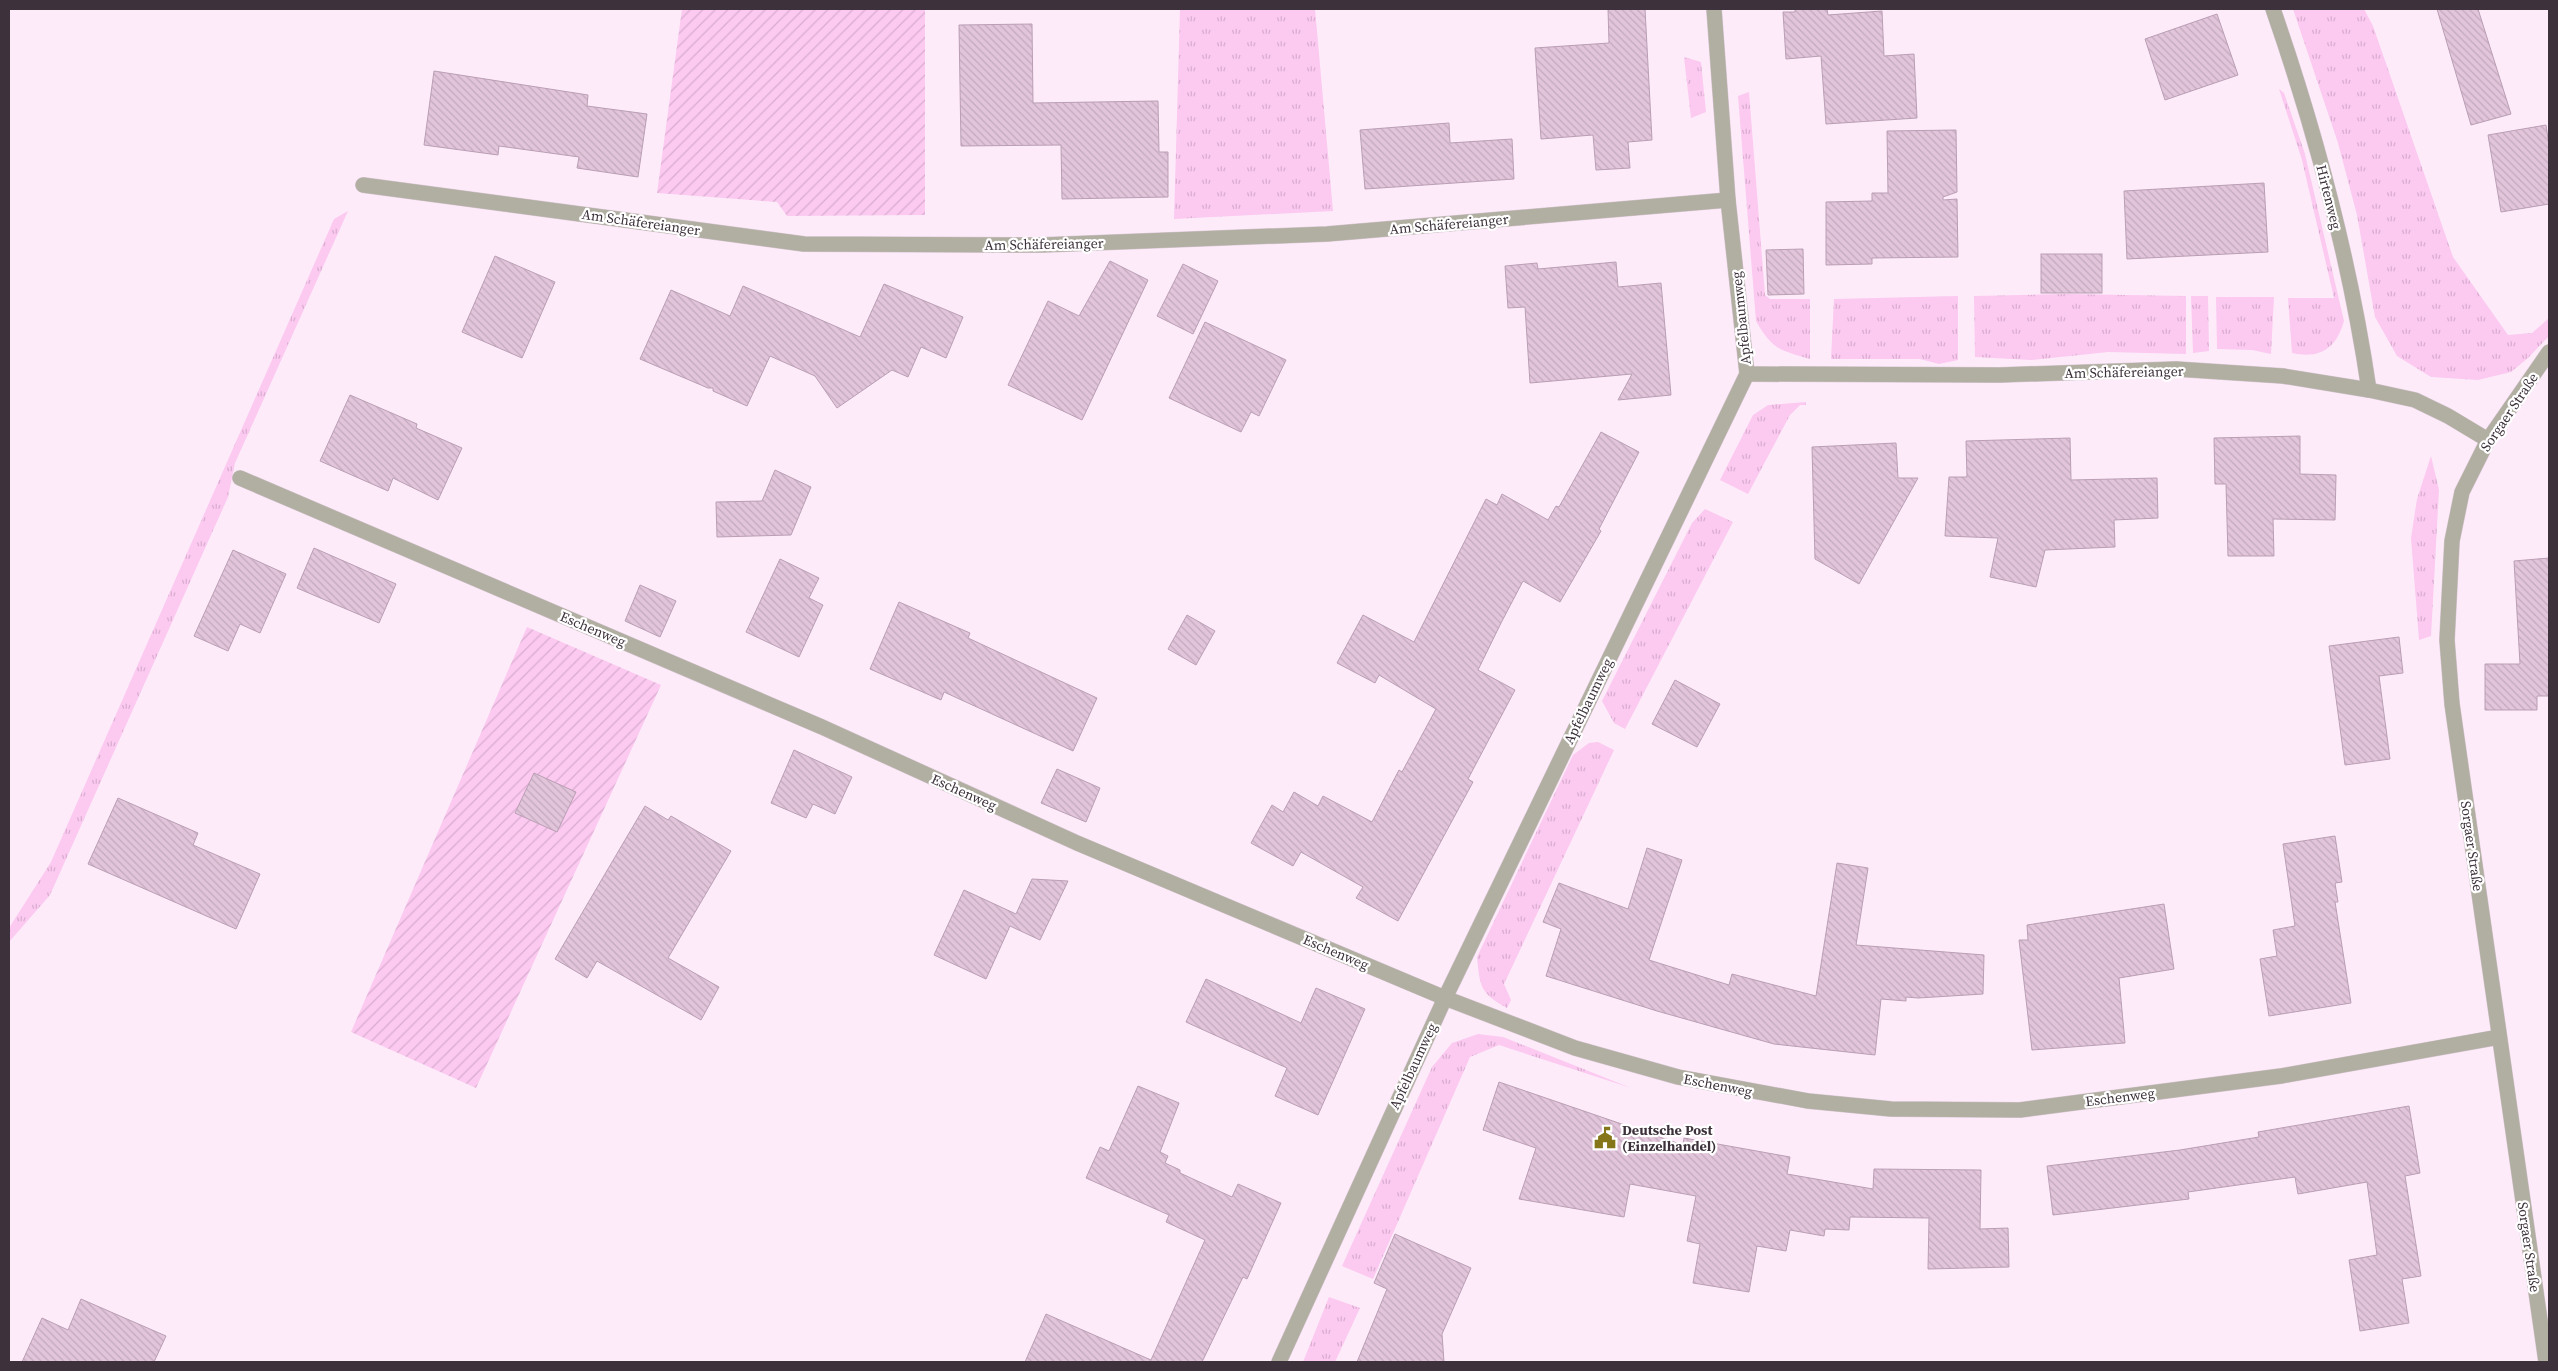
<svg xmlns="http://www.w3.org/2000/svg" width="2558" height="1371" font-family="'Source Serif 4',serif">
	<defs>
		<pattern id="grass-tufts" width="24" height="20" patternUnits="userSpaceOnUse" patternTransform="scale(1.25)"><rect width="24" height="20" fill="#fcc9f1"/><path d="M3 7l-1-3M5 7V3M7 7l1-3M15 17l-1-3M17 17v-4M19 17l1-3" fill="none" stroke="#d9add0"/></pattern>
		<pattern id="garden-furrows" width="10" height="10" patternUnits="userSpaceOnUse" patternTransform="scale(1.25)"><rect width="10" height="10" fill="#fcc9f1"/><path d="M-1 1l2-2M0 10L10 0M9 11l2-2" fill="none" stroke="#d9add0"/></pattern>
		<pattern id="building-back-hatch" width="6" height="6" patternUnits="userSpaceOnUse" patternTransform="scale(1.25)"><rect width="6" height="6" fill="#e2c5db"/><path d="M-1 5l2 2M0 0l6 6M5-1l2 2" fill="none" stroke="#c3aabd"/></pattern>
	</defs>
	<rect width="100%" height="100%" fill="#fdebf9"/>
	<g fill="url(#grass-tufts)">
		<polygon points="1180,9 1315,9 1333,211 1174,219"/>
		<polygon points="2293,9 2364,9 2373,26 2453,257 2508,335 2532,333 2549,318 2549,336 2528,358 2511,372 2478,380 2431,377 2397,356 2375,317 2357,215 2338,143"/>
		<polygon points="1684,57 1701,62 1706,112 1691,118"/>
		<path d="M2279,89L2284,93L2305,154L2344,321C2336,349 2320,359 2292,353L2288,298H2334L2302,160Z"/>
		<path d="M1749,92L1765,295L1770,299H1810V359C1779,350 1772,349 1756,321L1738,96Z"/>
		<polygon points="348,211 235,463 228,497 50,895 9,942 9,928 51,862 334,219"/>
		<polygon points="2067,294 2186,296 2186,354 2108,352 2031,360 1975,357 1974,296"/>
		<polygon points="1958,296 1958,360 1939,364 1920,359 1831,359 1834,299"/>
		<polygon points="2191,296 2208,296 2209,351 2193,353"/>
		<polygon points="2216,297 2274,297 2271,354 2252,350 2217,349"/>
		<polygon points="1806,402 1806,405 1800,405 1790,415 1748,494 1720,480 1753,415 1768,405"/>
		<polygon points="2431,456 2439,490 2431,636 2419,640 2411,538 2417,499"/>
		<polygon points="1705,509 1733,522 1625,729 1614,723 1602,701 1692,523"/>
		<path d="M1598,742L1614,750L1504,984L1511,1000L1507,1008C1480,993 1480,987 1477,957L1573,755L1589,743Z"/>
		<polygon points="1478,1034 1503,1037 1631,1088 1499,1045 1470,1057 1373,1279 1342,1266 1432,1067 1452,1043"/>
		<polygon points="1329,1297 1360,1308 1335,1362 1303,1362"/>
	</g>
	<g fill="url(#garden-furrows)">
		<polygon points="682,9 925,9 925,215 787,216 777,202 657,193"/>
		<polygon points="527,627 661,685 476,1088 351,1032"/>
	</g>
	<g fill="url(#building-back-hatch)" stroke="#ba9fb4">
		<polygon points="1608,9 1645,9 1652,140 1628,142 1630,168 1596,170 1593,135 1541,139 1535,48 1609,43"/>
		<polygon points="1795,9 1827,9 1828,15 1882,11 1884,56 1914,54 1917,118 1826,124 1821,56 1786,59 1783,12 1795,12"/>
		<polygon points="2437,9 2478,9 2511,114 2471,125"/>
		<polygon points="2217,14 2238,75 2165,100 2145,39"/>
		<polygon points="1032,24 1033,103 1158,101 1159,152 1168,152 1168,197 1062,199 1061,145 961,146 959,25"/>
		<polygon points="434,71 588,95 587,106 647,114 638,177 577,168 579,157 499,146 498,155 424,145"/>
		<polygon points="1449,123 1450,143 1512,139 1514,179 1365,189 1360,130"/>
		<polygon points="2546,125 2549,145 2549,204 2501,212 2488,135"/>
		<polygon points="1956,130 1957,192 1943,197 1943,200 1957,199 1958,257 1872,258 1872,264 1826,265 1826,202 1872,201 1872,193 1888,193 1887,131"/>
		<polygon points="2264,183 2268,252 2127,259 2124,191"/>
		<polygon points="1803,249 1804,294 1768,295 1766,250"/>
		<rect x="2041" y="254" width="61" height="39"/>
		<polygon points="495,256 555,282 522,358 462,332"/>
		<polygon points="1110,261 1148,280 1082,420 1008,385 1048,301 1079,316"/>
		<polygon points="1616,262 1618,287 1661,283 1671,395 1618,400 1632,374 1530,383 1525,307 1508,308 1505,266 1537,263 1538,269"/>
		<polygon points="1183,264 1218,281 1193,334 1157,316"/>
		<polygon points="884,284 963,317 946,358 921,347 908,377 892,370 837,408 815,376 770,356 747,406 713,391 713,388 708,388 640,359 671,290 730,316 743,286 860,337"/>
		<polygon points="1205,322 1286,360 1259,416 1251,412 1241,432 1169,398"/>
		<polygon points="350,395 417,424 416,428 462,448 438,500 393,478 388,491 320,461"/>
		<polygon points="1601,432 1639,452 1599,529 1601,531 1560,602 1523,581 1501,623 1478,670 1515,690 1468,779 1473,782 1398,921 1356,898 1363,887 1301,852 1293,866 1251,843 1272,805 1283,812 1294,792 1318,806 1323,796 1372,822 1399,770 1402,772 1436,709 1379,675 1375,683 1337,663 1363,615 1414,642 1486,499 1497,505 1502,494 1548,520 1556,506 1559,507"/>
		<polygon points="2300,436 2300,474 2336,475 2335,520 2273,519 2274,556 2228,556 2226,484 2215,484 2214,438"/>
		<polygon points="2070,438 2071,480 2157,478 2158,518 2114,520 2115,547 2045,550 2036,587 1990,577 1998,538 1945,536 1949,477 1967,477 1966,441"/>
		<polygon points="1896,443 1898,478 1918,478 1859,584 1815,559 1812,447"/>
		<polygon points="775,470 811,487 791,535 717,537 716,502 762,501"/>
		<polygon points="314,548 396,584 379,623 297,588"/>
		<polygon points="233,550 286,574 260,633 240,624 228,651 194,636"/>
		<polygon points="2549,558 2549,696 2537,696 2537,710 2485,710 2485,664 2520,664 2514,561"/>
		<polygon points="780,559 819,578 809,598 823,605 799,657 746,632"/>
		<polygon points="640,585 676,601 660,637 625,621"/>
		<polygon points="899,602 970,633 968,638 1097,698 1073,751 944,692 941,700 870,669"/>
		<polygon points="1187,615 1215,631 1196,665 1168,649"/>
		<polygon points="2399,637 2403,673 2379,676 2390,759 2345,765 2329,646"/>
		<polygon points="1675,680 1720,704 1697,747 1652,724"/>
		<polygon points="794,750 852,777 835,814 813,804 806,818 771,803"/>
		<polygon points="1057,769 1100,788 1086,822 1041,803"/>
		<polygon points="534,773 576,792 557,832 515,813"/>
		<polygon points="118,798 198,833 193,845 260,874 236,929 88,864"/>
		<polygon points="645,806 668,820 671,816 731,851 668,958 719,987 701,1020 597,961 587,978 555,959"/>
		<polygon points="2335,836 2342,882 2335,883 2338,902 2335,902 2351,1003 2269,1016 2260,959 2277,956 2273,930 2295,926 2283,844"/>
		<polygon points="1647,848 1682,860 1649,960 1729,985 1732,974 1816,996 1837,863 1868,868 1856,945 1984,955 1983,994 1918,998 1906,997 1906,1001 1881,999 1875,1055 1774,1044 1657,1011 1546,976 1561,929 1543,922 1559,883 1628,909"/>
		<polygon points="1032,879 1068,881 1040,940 1010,926 986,979 934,955 964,890 1016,914"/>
		<polygon points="2164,904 2174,969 2119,978 2125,1043 2032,1050 2019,940 2028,940 2027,925"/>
		<polygon points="1206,979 1301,1023 1316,988 1365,1009 1318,1115 1275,1096 1287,1068 1186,1022"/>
		<polygon points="1499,1082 1683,1145 1684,1138 1790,1157 1787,1174 1873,1189 1874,1169 1981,1170 1980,1229 2008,1228 2009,1267 1928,1269 1929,1218 1850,1217 1849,1230 1825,1229 1824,1236 1790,1230 1786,1251 1757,1246 1749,1292 1693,1283 1700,1244 1687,1241 1696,1196 1630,1184 1624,1217 1519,1199 1536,1148 1483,1130"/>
		<polygon points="1138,1086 1179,1103 1160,1152 1168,1156 1165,1163 1180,1170 1180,1173 1232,1197 1238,1184 1281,1203 1247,1279 1243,1277 1202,1362 1025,1362 1046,1314 1151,1360 1205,1240 1166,1222 1169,1215 1086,1178 1100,1147 1109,1151"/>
		<polygon points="2409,1106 2420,1173 2405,1176 2421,1276 2402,1279 2409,1323 2360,1331 2349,1260 2377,1255 2367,1182 2298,1194 2295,1177 2188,1192 2189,1199 2053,1215 2047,1166 2180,1150 2259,1137 2258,1132"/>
		<polygon points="1395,1234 1471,1268 1442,1334 1444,1362 1357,1362 1387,1289 1374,1283"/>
		<polygon points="81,1299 166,1336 154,1362 22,1362 42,1318 68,1330"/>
	</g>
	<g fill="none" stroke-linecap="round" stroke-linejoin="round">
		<g stroke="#d7c6d3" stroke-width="16">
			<g id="minor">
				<path d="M2273,9C2316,133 2350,260 2369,390"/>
				<polyline points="363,185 804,244 1041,245 1327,234 1728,200"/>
				<polyline points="1747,374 2000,375 2176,369 2283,376 2369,390 2415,400 2448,416 2488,440"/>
				<polyline points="240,478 822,727 1077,843 1445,998 1575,1048 1678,1077 1808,1101 1891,1109 2020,1110 2281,1076 2499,1037"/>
				<polyline points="1279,1362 1445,998 1747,374 1728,200 1714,9"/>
				<polyline points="2546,1362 2452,704 2447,640 2452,541 2462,492 2488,440 2549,352"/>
			</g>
		</g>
		<use href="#minor" stroke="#b1afa1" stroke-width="15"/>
	</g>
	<defs>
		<g id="civic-bare" transform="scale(1.725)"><path d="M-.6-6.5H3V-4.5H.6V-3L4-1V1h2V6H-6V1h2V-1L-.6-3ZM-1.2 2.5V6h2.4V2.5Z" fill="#85761a" stroke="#fff" stroke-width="2.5" paint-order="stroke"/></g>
	</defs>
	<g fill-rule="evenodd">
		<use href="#civic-bare" x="1605" y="1138"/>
	</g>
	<g text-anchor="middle" stroke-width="4.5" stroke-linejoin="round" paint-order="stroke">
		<g font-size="14" fill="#3d323b" stroke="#fff">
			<text transform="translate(2329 197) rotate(76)" y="5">Hirtenweg</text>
			<text transform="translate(641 222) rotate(8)" y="5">Am Schäfereianger</text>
			<text transform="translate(1449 224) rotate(-5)" y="5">Am Schäfereianger</text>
			<text transform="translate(1044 244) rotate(-1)" y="5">Am Schäfereianger</text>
			<text transform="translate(1741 318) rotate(-96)" y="5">Apfelbaumweg</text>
			<text transform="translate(2124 372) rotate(-1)" y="5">Am Schäfereianger</text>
			<text transform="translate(2509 412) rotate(-56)" y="5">Sorgaer Straße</text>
			<text transform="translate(593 629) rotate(23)" y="5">Eschenweg</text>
			<text transform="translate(1588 701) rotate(-64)" y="5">Apfelbaumweg</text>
			<text transform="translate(964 792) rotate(24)" y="5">Eschenweg</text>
			<text transform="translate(2472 846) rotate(82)" y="5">Sorgaer Straße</text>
			<text transform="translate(1336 952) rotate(23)" y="5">Eschenweg</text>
			<text transform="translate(1413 1066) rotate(-65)" y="5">Apfelbaumweg</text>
			<text transform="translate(1718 1085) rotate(11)" y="5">Eschenweg</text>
			<text transform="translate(2120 1097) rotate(-7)" y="5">Eschenweg</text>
			<text transform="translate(2529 1247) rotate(82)" y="5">Sorgaer Straße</text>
		</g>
		<g font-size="14" font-weight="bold" fill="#3d323b" stroke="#fff" text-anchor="start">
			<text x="1622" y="1135">Deutsche Post<tspan x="1622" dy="16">(Einzelhandel)</tspan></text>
		</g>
	</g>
	<rect width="2558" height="1371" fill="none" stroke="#3d323b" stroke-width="20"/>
</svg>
